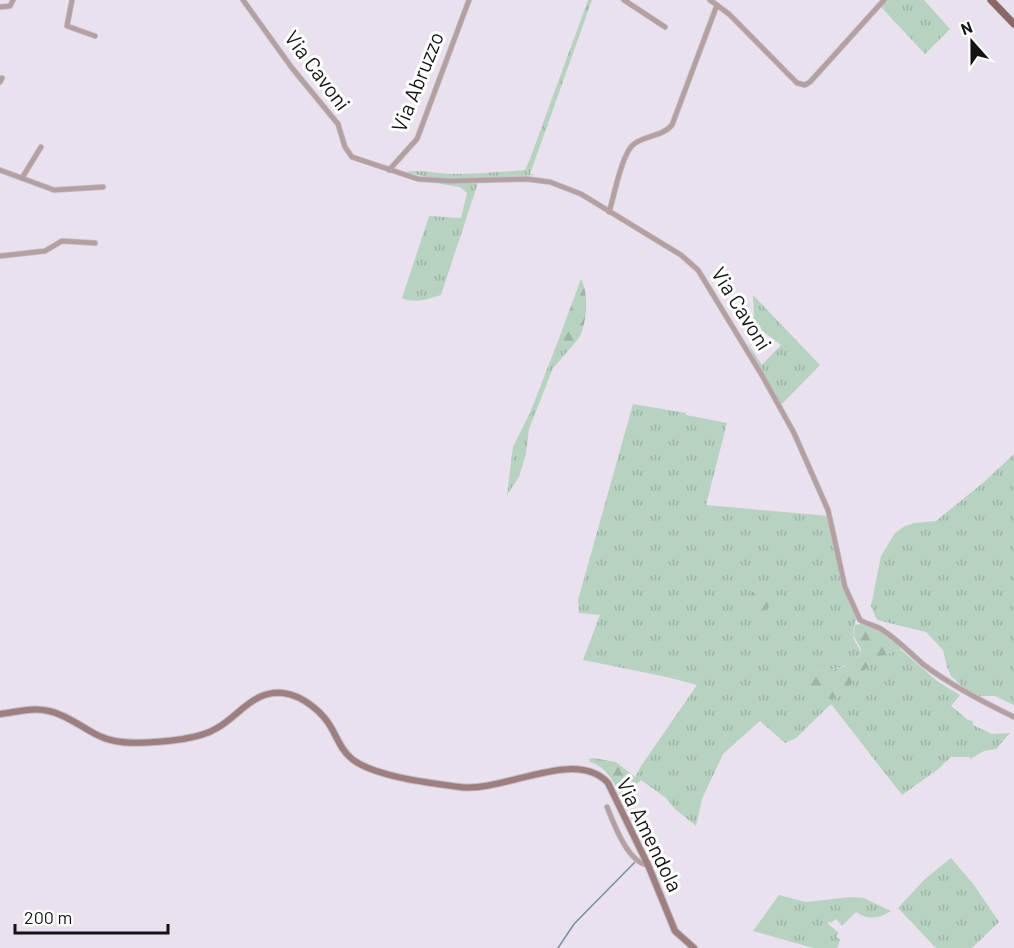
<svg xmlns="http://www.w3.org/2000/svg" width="1014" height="948" font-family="Barlow,sans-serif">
	<defs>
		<pattern id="grass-tufts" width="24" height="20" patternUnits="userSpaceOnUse" patternTransform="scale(1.5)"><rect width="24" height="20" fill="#b7d2c1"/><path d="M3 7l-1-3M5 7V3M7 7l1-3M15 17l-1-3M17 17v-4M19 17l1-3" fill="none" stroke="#9db3a5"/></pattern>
		<pattern id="forest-firs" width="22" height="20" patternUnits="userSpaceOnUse" patternTransform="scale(1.5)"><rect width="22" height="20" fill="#b7d2c1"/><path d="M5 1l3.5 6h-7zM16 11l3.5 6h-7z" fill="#9db3a5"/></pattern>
	</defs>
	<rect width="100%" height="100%" fill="#e9e1ed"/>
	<g fill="url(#grass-tufts)">
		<path d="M588,0H592L530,174L535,175C493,178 446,184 406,172C422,169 437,174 453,174C477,174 501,172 525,170L530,159Z"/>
		<polygon points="886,0 924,0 950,29 925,54 880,6"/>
		<path d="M440,182H477V186L441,295C428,299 414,304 402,298L429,216L461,218L467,193L460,187L440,184Z"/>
		<polygon points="753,295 820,365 781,405 758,366 747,342 762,365 781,345 752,323 754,315"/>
		<polygon points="558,341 566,344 568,351 553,368 529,429 526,454 519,477 507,495 513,447 530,413"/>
		<path d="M633,404L686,413V415L727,423L706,505L829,516L843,586L857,617C855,624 851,632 854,639C856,645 860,647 861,654C849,667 833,671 815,671L807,690L815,692L822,697L837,698C855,680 875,653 901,650L937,681L960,695L951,706L968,720L973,721V725L992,734L1010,733L996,749L984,751L970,759L969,757H951L937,770L902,795L831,704L796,738L785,743L760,721L723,754L702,799L696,826L675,809L666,798L641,780L628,791L641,766L697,685L667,677L583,660L600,615L579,613L578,600Z"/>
		<polygon points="1014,454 1014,705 995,696 980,696 963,687 951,676 947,667 943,650 926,632 877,620 871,606 881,556 895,533 905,526 915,523 936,521 984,482"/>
		<polygon points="951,858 974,885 999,922 972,948 936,948 898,908 925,879"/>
		<path d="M779,895L806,902L851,897L864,898L891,911C879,919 868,920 856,912L842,926L836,919L831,923L829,921L828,924L839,933L836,936L840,940L837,948H813L753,931Z"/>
	</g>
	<g fill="url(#forest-firs)">
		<path d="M581,279C589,293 587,322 580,336C577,341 572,346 568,351L566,344L558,341Z"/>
		<path d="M758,587L766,590C771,598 772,605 763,611C755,611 751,607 749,599L752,592Z"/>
		<path d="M860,624C876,628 895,634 901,650C875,653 855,681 837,698L825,699L804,688L803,678L809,672L815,671L833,670L843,667L860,656L861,649L853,635L855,625Z"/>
		<path d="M593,758L616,762L635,777L628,791L633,807L631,810H627C619,793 610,767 590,762L589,759Z"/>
	</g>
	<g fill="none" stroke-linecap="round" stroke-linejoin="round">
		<polyline stroke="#788ea2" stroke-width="1.5" points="558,948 574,924 635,862"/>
		<g stroke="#c3bcc6" stroke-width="6">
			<g id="minor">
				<polyline points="72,0 67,26 95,36"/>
				<path d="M243,0L292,68L338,124L345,147L352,157L418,179L450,181L527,179L550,182L581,194L681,255L698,270L763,377L794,433L828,510L845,587L860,620C866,624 874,625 881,629C897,639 910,653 924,665C952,686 983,702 1014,717"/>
				<polyline points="624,0 665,27"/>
				<polyline points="710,0 729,14 797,83 805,85 810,82 884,0"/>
				<polyline points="0,7 10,6 13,0"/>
				<polyline points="0,82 2,78"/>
				<polyline points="0,170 54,190 103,187"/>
				<polyline points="389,170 417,139 469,0"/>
				<polyline points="22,178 41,147"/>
				<path d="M609,212C614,197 622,152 634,144C645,135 662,137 672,125L717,5"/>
				<polyline points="0,256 45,251 62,241 95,243"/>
				<path d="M607,807C614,824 628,863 648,865"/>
			</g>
		</g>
		<g stroke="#c3bcc6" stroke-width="8">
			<path id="secondary" d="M0,714C17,712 32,707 49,711C73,716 91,737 115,741C136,745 162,742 183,739C194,737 206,735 217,728C239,716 253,690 283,693C302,695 323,712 332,729C338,740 342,751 352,759C375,777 431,783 460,787C503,793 575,747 608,783L648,865L675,931L694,948"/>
		</g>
		<g stroke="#c3bcc6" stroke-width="8">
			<polyline id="primary" points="991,0 1014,24"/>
		</g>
		<use href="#minor" stroke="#b4a0a0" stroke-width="4.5"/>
		<use href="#secondary" stroke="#9c7f7e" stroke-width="6"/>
		<use href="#primary" stroke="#8a6867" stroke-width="7"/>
	</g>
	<g text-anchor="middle" stroke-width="6" stroke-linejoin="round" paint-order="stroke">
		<g font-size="21" fill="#161317" stroke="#fff">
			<text transform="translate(317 71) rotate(53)" y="7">Via Cavoni</text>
			<text transform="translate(418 82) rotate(-68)" y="7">Via Abruzzo</text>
			<text transform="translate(741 309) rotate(58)" y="7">Via Cavoni</text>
			<text transform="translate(649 835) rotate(64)" y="7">Via Amendola</text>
		</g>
	</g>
	<g transform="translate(972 42) rotate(339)" stroke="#ffffff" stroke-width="4.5" paint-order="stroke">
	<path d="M0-4.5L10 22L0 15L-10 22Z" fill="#161317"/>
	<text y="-9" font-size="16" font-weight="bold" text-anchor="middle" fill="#161317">N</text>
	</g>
	<path d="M15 924v9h153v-9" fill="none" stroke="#161317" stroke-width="3"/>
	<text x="24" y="924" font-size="18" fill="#161317" stroke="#ffffff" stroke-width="4.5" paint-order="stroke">200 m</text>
</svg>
